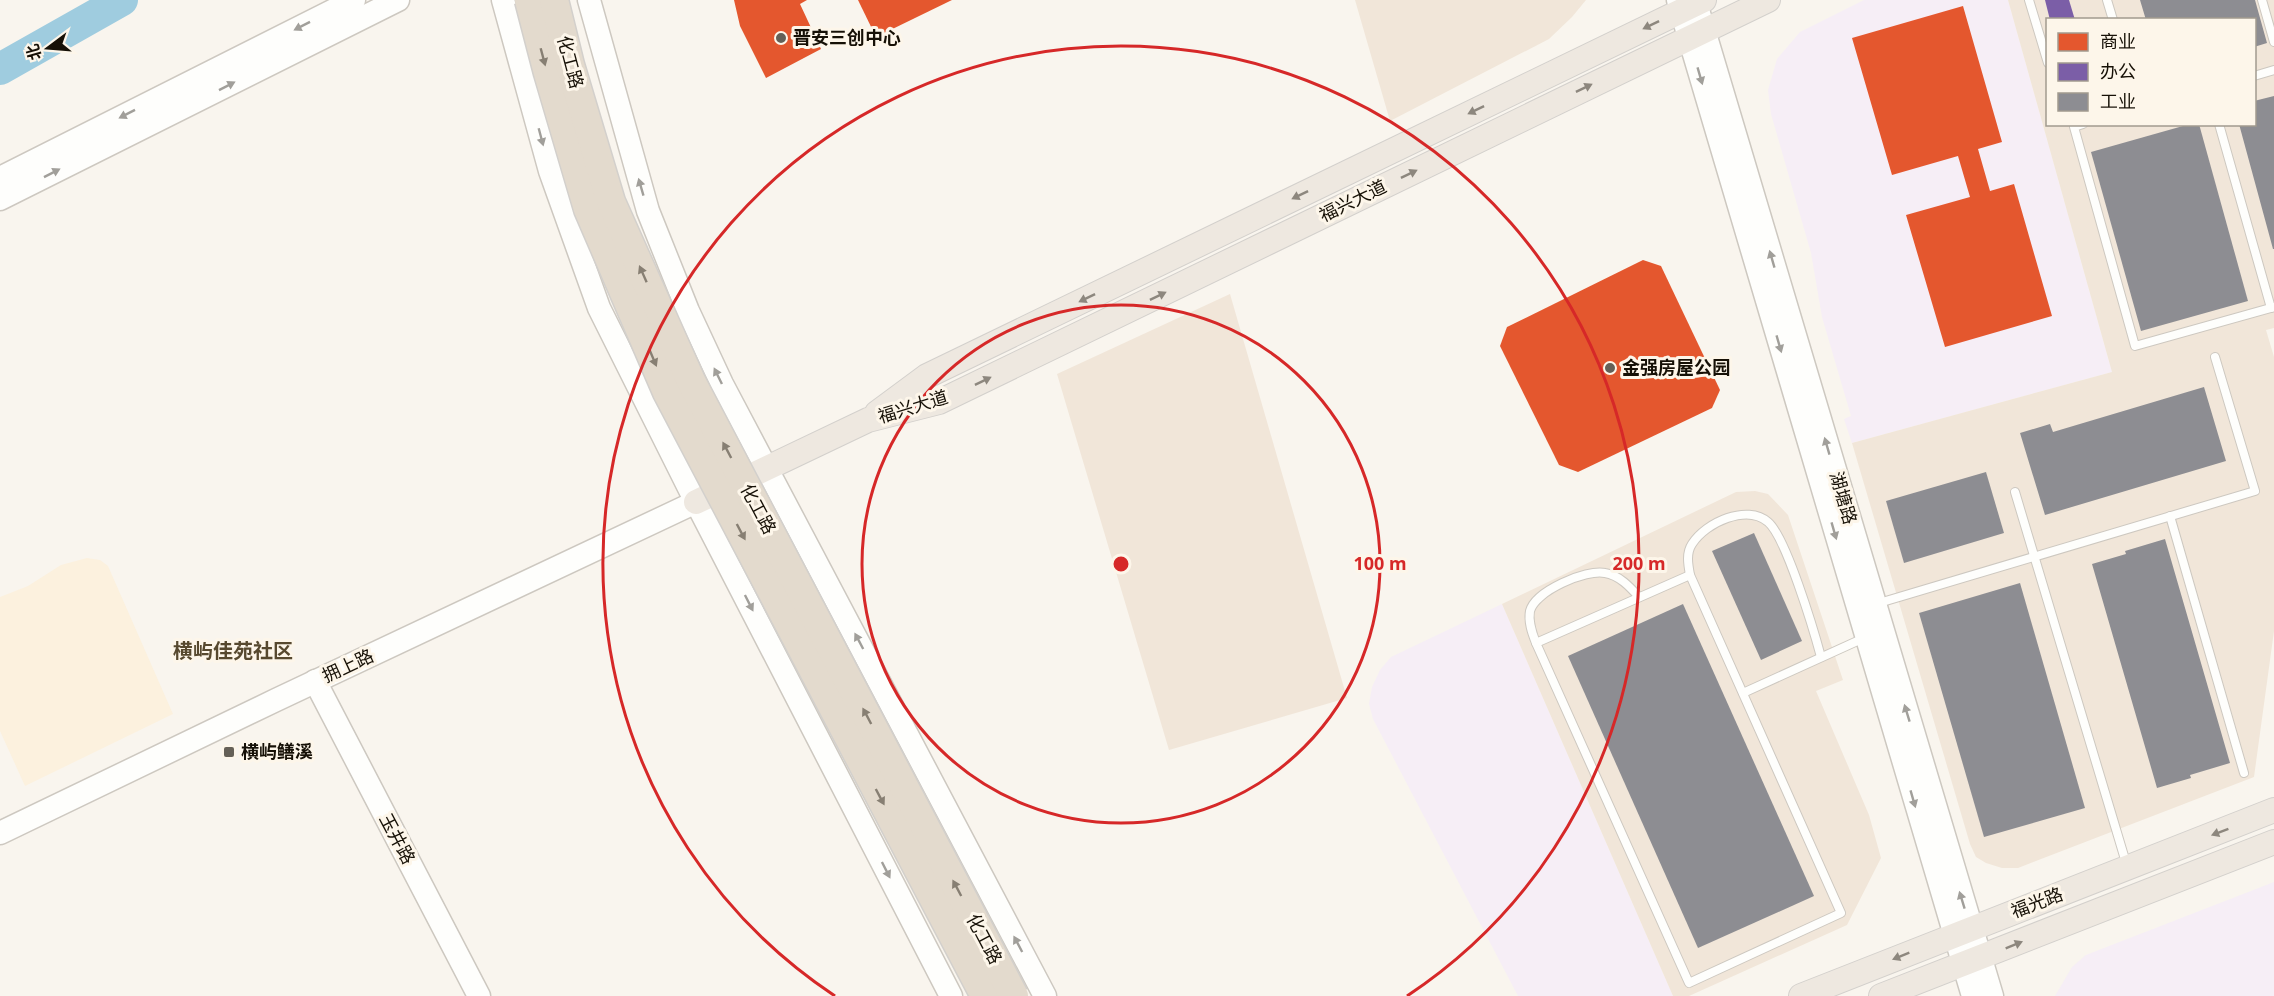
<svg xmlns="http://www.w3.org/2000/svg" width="2274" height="996" font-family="'Noto Sans','Noto Sans SC',sans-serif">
	<rect width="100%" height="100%" fill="#f9f5ee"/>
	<g fill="#f6eef6">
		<polygon points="1864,0 2008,0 2112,372 1852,443 1844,419 1851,416 1822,317 1811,253 1771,114 1768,90 1777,59 1800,32"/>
		<polygon points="1502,604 1673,996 1518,996 1373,719 1369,704 1372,687 1380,670 1391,657"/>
		<polygon points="2274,882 2274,996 2055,996 2072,967 2086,955"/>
	</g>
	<g fill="#f1e6d9" fill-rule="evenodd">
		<polygon points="1355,0 1586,0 1572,17 1549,39 1390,121"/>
		<path d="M2008,0H2274V328L2266,330L2274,357V631L2254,777L2018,868H2002L1986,863L1976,857L1970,844L1852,443L2112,372ZM2048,20H2254V124H2048Z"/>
		<polygon points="1230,294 1347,698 1169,750 1057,374"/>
		<polygon points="1755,491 1768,494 1788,515 1843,680 1816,691 1869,815 1881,858 1847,925 1689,996 1673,996 1502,604 1736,492"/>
	</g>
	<polygon fill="#fcf1de" points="87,558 100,560 108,566 173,714 25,786 0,731 0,597 28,586 61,565"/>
	<g fill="#e4572e">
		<polygon points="734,0 807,0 800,4 821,49 766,78 740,26"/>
		<polygon points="858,0 952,0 876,37"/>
		<polygon points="1963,6 2002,142 1978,149 1990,191 2014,184 2052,316 1945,347 1906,215 1970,197 1958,156 1892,175 1852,38"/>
		<polygon points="1643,260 1661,266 1720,390 1712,408 1578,472 1559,465 1500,346 1507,327"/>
	</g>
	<polygon fill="#7b5ea7" points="2045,0 2069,0 2075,20 2050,20"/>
	<g fill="#8d8d92">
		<polygon points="2140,0 2255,0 2267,43 2254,47 2254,20 2146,20"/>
		<polygon points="2274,96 2274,249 2273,249 2239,124 2254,124 2254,101"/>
		<polygon points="2190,124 2199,124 2248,301 2141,331 2091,152"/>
		<polygon points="2204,387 2226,461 2045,515 2020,433 2050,424 2053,432"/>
		<polygon points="1986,472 2004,533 1904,563 1886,501"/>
		<polygon points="1754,533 1802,641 1761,660 1712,551"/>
		<polygon points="2165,539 2230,763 2190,775 2191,778 2157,788 2092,564 2126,554 2125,551"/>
		<polygon points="2020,583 2085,808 1984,837 1919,613"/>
		<polygon points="1683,604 1814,896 1698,948 1568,656"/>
	</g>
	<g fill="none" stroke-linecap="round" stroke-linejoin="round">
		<polyline stroke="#9fccdf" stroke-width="32" points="0,69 122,0"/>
		<g stroke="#cdc8c0" stroke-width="10">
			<g id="lane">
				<polyline points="2029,0 2048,63"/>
				<polyline points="2107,0 2113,20"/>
				<polyline points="2262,0 2274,42"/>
				<polyline points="2254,76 2274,70"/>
				<polyline points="2083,124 2074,127 2135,346 2274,307"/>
				<polyline points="2219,124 2271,308"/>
				<polyline points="2015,492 2127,866"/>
				<polyline points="2170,516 2244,773"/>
				<polygon points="1690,575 1841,913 1689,983 1536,643"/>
				<path d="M1690,575C1688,564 1686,553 1692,544C1706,522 1747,504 1768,522C1786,537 1814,631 1821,657"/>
				<polyline points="1879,603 2255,491 2215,357"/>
				<path d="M1536,643C1532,633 1528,622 1530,611C1535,591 1586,569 1605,573C1619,575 1630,587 1639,597"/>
				<polyline points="1743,693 1864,638"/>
			</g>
		</g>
		<g stroke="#cdc8c0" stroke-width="25">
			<g id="secondary">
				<polyline points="503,0 550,171 599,308 696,502 951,996"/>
				<polyline points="589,0 648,211 688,311 722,384 1045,996"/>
				<polyline points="1678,0 1973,996"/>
				<polyline points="1695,0 1992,996"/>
				<polyline points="0,178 354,0"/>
				<polyline points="0,199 398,0"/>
				<polyline points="315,681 479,996"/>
				<polyline points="0,833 276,700 696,502"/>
			</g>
		</g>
		<g stroke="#d3d0cc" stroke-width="26">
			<g id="primary">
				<polyline points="877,413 927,376 1704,0"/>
				<polyline points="696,502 868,420 939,402 1768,0"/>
				<polyline points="1801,996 2274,810"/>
				<polyline points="1881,996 2274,842"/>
			</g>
		</g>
		<use href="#lane" stroke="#fefefc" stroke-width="8"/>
		<use href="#secondary" stroke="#fefefc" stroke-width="22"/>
		<use href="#primary" stroke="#eee8e0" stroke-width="24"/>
		<g stroke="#d3d0cc" stroke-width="31" stroke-linecap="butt">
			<g id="highway-bridge">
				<polyline points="529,0 548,73 588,209 667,392 985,996"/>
				<polyline points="554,0 570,65 611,202 691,381 1014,996"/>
			</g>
		</g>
		<use href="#highway-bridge" stroke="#e3dacd" stroke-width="28"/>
	</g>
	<defs><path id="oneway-solid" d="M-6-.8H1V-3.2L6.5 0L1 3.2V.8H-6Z" transform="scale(1.5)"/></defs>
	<g fill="#8d877e">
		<use href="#oneway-solid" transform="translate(1651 25) rotate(154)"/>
		<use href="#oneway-solid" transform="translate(1584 88) rotate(-26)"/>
		<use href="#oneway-solid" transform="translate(1476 110) rotate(154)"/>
		<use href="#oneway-solid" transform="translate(1409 174) rotate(-26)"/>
		<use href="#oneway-solid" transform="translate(1300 195) rotate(154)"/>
		<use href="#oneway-solid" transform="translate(1158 296) rotate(-26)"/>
		<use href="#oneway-solid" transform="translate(1087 298) rotate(154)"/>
		<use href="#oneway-solid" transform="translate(983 381) rotate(-26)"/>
		<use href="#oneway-solid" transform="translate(2220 832) rotate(159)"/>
		<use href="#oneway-solid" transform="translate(2014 945) rotate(-22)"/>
		<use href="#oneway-solid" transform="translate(1901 956) rotate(158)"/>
	</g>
	<g fill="#a19f9a">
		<use href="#oneway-solid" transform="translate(302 26) rotate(153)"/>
		<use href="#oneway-solid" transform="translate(1700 76) rotate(74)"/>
		<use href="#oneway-solid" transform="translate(227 86) rotate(-27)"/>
		<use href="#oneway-solid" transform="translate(127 114) rotate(153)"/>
		<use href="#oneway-solid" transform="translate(541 137) rotate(75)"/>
		<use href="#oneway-solid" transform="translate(52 173) rotate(-27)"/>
		<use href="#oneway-solid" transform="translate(641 187) rotate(-106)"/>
		<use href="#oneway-solid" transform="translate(1772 259) rotate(-106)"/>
		<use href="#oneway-solid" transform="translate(1779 344) rotate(74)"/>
		<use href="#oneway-solid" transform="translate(718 376) rotate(-116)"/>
		<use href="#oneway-solid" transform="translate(1827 446) rotate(-106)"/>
		<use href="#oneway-solid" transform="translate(1834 531) rotate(74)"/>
		<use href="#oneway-solid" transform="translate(749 603) rotate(63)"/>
		<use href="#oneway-solid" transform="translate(859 641) rotate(-118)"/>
		<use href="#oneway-solid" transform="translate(1907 713) rotate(-107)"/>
		<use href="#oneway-solid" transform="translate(1913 799) rotate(74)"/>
		<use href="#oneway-solid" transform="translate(886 870) rotate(63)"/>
		<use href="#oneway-solid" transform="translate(1962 900) rotate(-107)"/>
		<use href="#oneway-solid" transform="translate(1018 944) rotate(-118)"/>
	</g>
	<g fill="#877f73">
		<use href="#oneway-solid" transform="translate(543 57) rotate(75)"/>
		<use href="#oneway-solid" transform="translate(643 274) rotate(-114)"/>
		<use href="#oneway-solid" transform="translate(653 358) rotate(67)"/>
		<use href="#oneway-solid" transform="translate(727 450) rotate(-118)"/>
		<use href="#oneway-solid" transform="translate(741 532) rotate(62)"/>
		<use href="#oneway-solid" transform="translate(867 716) rotate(-118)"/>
		<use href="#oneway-solid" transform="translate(880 797) rotate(62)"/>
		<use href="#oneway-solid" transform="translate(957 888) rotate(-118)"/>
	</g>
	<g fill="none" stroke="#d62828" stroke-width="3">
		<circle cx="1121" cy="564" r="259"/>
		<path d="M835 996A518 518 0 1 1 1407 996"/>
	</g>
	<g fill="#656057" stroke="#fdf6ea" stroke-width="2">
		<circle cx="781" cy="38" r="6"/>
		<circle cx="1610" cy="368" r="6"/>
		<rect x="223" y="746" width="12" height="12" rx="3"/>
	</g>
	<g text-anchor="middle" stroke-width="6" stroke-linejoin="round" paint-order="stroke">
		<g font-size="18" font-weight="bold" fill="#161006" stroke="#fdf6ea" text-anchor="start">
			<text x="793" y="44">晋安三创中心</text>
			<text x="1622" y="374">金强房屋公园</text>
			<text x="241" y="758">横屿鳝溪</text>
		</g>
		<g font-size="18" fill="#161006" stroke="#fdf6ea">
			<text transform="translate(570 62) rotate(75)" y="6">化工路</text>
			<text transform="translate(1353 201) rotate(-26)" y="6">福兴大道</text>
			<text transform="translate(913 407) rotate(-17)" y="6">福兴大道</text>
			<text transform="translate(1843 498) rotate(74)" y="6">湖塘路</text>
			<text transform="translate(758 509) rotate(62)" y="6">化工路</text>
			<text transform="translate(348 666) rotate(-25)" y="6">拥上路</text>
			<text transform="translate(397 839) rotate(62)" y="6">玉井路</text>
			<text transform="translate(2037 903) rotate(-21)" y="6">福光路</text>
			<text transform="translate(984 939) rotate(62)" y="6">化工路</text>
		</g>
		<g font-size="20" font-weight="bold" fill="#57492f" stroke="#fdf6ea">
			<text x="233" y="658">横屿佳苑社区</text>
		</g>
	</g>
	<circle cx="1121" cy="564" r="9" fill="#d62828" stroke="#fdf6ea" stroke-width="3"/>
	<g font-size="18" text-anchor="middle" font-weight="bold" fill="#d62828" stroke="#fdf6ea" stroke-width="6" stroke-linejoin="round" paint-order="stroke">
		<text x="1380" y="570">100 m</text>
		<text x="1639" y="570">200 m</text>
	</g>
	<rect x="2046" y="18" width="210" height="108" fill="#fdf6ea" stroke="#a19a8f" stroke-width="1.5"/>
	<rect x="2058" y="33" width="30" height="18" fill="#e4572e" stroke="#a19a8f" stroke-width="1.5"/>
	<text x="2100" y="48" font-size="18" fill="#161006">商业</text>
	<rect x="2058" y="63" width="30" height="18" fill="#7b5ea7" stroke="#a19a8f" stroke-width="1.5"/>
	<text x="2100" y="78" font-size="18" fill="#161006">办公</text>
	<rect x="2058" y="93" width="30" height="18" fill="#8d8d92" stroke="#a19a8f" stroke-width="1.5"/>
	<text x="2100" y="108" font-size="18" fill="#161006">工业</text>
	<g transform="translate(48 48) rotate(254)" stroke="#fdf6ea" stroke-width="4.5" paint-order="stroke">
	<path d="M0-4.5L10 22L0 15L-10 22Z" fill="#161006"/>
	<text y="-9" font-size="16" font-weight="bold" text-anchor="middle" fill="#161006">北</text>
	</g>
</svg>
